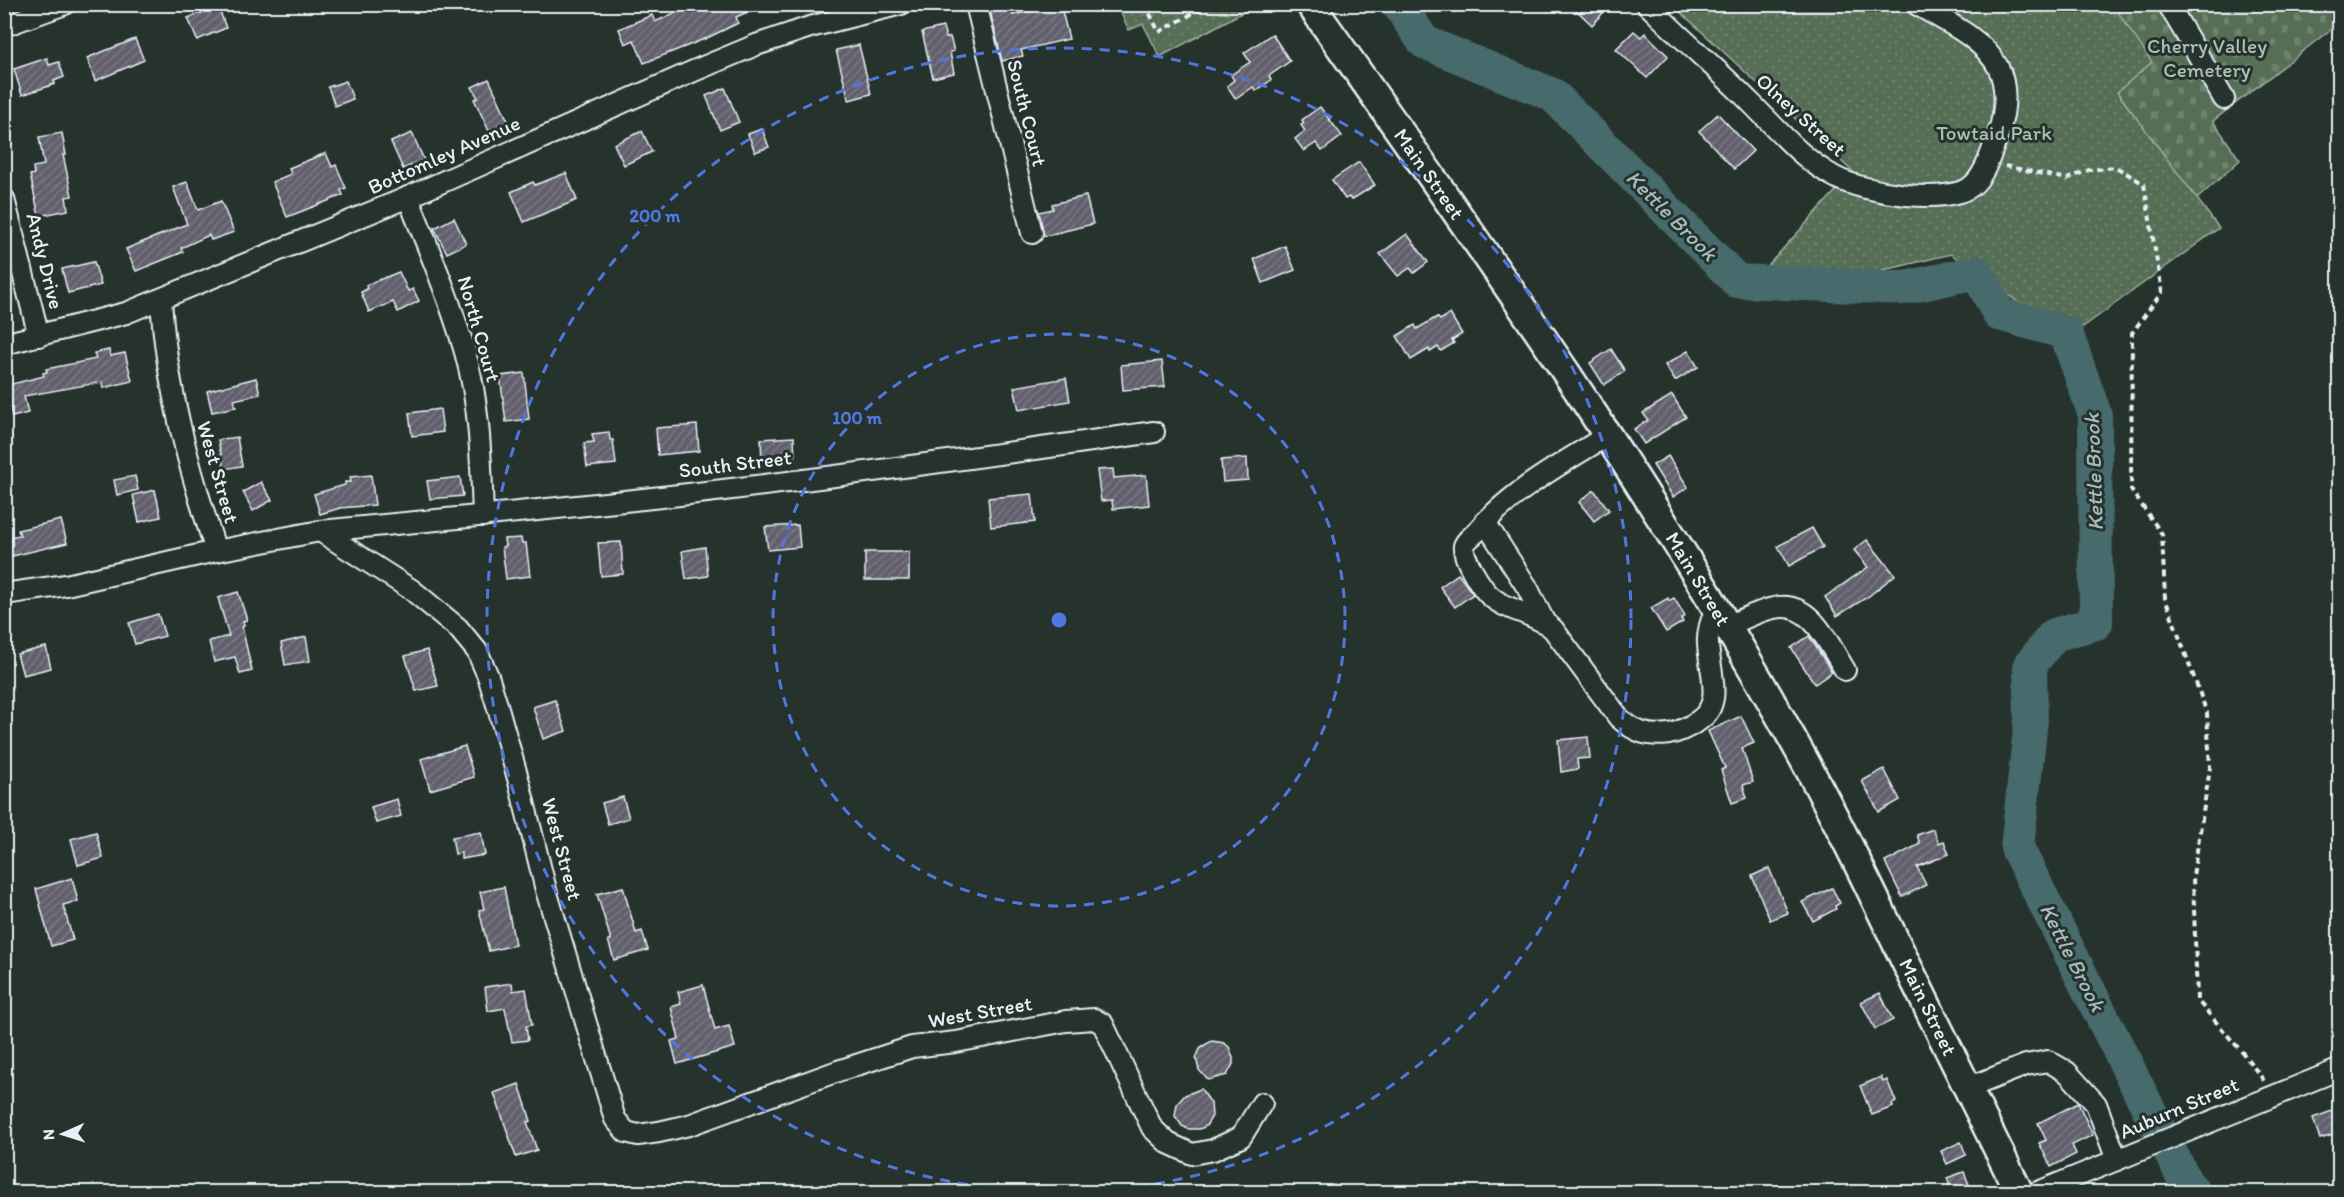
<svg xmlns="http://www.w3.org/2000/svg" width="2344" height="1197" font-family="Itim,sans-serif">
	<defs>
		<pattern id="cemetery-stones" width="16" height="16" patternUnits="userSpaceOnUse" patternTransform="scale(1.5)"><rect width="16" height="16" fill="#546e54"/><path d="M2 7V4a2 2 0 0 1 4 0v3zM10 15v-3a2 2 0 0 1 4 0v3z" fill="#6d836d"/></pattern>
		<pattern id="park-dots" width="8" height="8" patternUnits="userSpaceOnUse" patternTransform="scale(1.5)"><rect width="8" height="8" fill="#546e54"/><path d="M2 2h.1M6 6h.1" fill="none" stroke="#6d836d" stroke-width="1.8" stroke-linecap="round"/></pattern>
		<pattern id="building-hatch" width="6" height="6" patternUnits="userSpaceOnUse" patternTransform="scale(1.5)"><rect width="6" height="6" fill="#63616d"/><path d="M-1 1l2-2M0 6l6-6M5 7l2-2" fill="none" stroke="#797883"/></pattern>
	</defs>
	<rect width="100%" height="100%" fill="#26332d"/>
	<filter id="ink" filterUnits="userSpaceOnUse"><feTurbulence type="fractalNoise" baseFrequency=".0167" numOctaves="2"/><feDisplacementMap in="SourceGraphic" scale="12" xChannelSelector="R" yChannelSelector="G"/><feConvolveMatrix kernelMatrix="1 2 1 2 8 2 1 2 1" color-interpolation-filters="sRGB"/></filter>
	<g filter="url(#ink)">
		<polygon fill="url(#cemetery-stones)" stroke="#9eb0a6" stroke-width="1.5" points="2113,5 2339,5 2339,23 2213,121 2240,160 2196,200 2117,92"/>
		<g fill="url(#park-dots)" stroke="#9eb0a6" stroke-width="1.5">
			<polygon points="1117,5 1256,5 1160,57 1143,24 1129,30"/>
			<polygon points="1673,5 2113,5 2152,62 2117,92 2219,228 2083,327 2018,302 1951,254 1893,268 1818,279 1760,274 1853,172"/>
		</g>
		<g fill="none" stroke-linecap="round" stroke-linejoin="round">
			<polyline stroke="#466a6c" stroke-width="34" points="1398,4 1424,42 1553,95 1737,281 1904,288 1977,272 1999,314 2066,333 2095,415 2096,623 2054,635 2030,665 2031,720 2017,848 2186,1183 2194,1192"/>
		</g>
		<g fill="url(#building-hatch)" stroke="#e8f1f8" stroke-width="1.5">
			<polygon points="694,4 766,4 736,17 738,23 707,38 644,63 634,40 625,44 619,29 652,15 655,22"/>
			<polygon points="1570,4 1611,4 1592,25"/>
			<polygon points="1056,5 1058,12 1062,11 1069,39 1021,50 1023,56 1002,61 990,11 1010,6 1013,15"/>
			<polygon points="218,6 226,28 197,40 188,18"/>
			<polygon points="943,27 946,38 950,37 954,51 950,52 954,73 933,78 922,32"/>
			<polygon points="1634,31 1641,37 1645,33 1668,56 1647,78 1616,49"/>
			<polygon points="1272,34 1290,61 1269,76 1271,80 1256,91 1253,87 1236,99 1227,86 1234,80 1231,75 1250,62 1244,53"/>
			<polygon points="135,39 144,60 95,81 87,58"/>
			<polygon points="859,45 871,94 849,100 836,50"/>
			<polygon points="47,58 49,65 59,62 64,77 54,81 55,84 22,95 14,69"/>
			<polygon points="489,79 508,121 489,131 474,99 478,98 472,87"/>
			<polygon points="346,81 353,99 335,106 328,87"/>
			<polygon points="725,88 739,122 720,130 706,96"/>
			<polygon points="1320,107 1342,136 1322,151 1316,143 1304,151 1295,139 1305,131 1301,125 1304,123 1302,120"/>
			<polygon points="1718,114 1753,151 1734,169 1699,131"/>
			<polygon points="762,129 769,147 755,152 748,134"/>
			<polygon points="642,131 652,152 624,165 614,144"/>
			<polygon points="62,133 66,155 63,155 72,196 66,197 68,210 39,216 30,175 34,174 33,167 44,165 39,137"/>
			<polygon points="412,133 424,160 403,169 391,142"/>
			<polygon points="326,153 332,167 336,165 346,188 341,190 343,195 287,217 272,182 291,174 289,168"/>
			<polygon points="1359,162 1375,185 1351,200 1349,197 1345,199 1332,180"/>
			<polygon points="566,173 577,200 524,222 511,192 533,182 535,185"/>
			<polygon points="187,182 198,210 221,201 234,232 211,240 209,235 181,248 183,252 136,271 126,249 187,224 173,187"/>
			<polygon points="1086,196 1093,224 1044,236 1039,212 1053,209 1052,204"/>
			<polygon points="454,218 466,244 447,253 434,228"/>
			<polygon points="1407,234 1428,262 1414,273 1410,268 1398,276 1380,254"/>
			<polygon points="1285,246 1295,270 1263,283 1254,259"/>
			<polygon points="94,262 101,285 68,293 62,269"/>
			<polygon points="399,272 408,291 413,289 419,301 398,312 393,302 369,312 361,292 367,289 366,285"/>
			<polygon points="1450,314 1462,334 1452,340 1454,343 1441,351 1438,347 1430,352 1429,349 1411,360 1397,336 1415,325 1417,329 1437,317 1440,320"/>
			<polygon points="1611,349 1625,371 1604,385 1590,363"/>
			<polygon points="109,350 110,356 125,353 132,381 103,388 102,382 24,396 28,413 12,417 9,405 4,406 4,386 44,376 43,373 47,372 46,369 96,359 94,353"/>
			<polygon points="1688,351 1698,367 1675,381 1665,365"/>
			<polygon points="1162,361 1165,387 1123,390 1121,365"/>
			<polygon points="524,373 529,419 506,422 500,376"/>
			<polygon points="256,378 260,394 234,400 236,407 212,412 207,391"/>
			<polygon points="1066,378 1070,401 1019,410 1014,387"/>
			<polygon points="1672,395 1686,417 1644,444 1634,429 1648,420 1643,413"/>
			<polygon points="440,409 443,432 412,436 409,413"/>
			<polygon points="697,425 699,451 658,455 656,428"/>
			<polygon points="609,432 610,440 613,440 616,464 587,467 584,443 594,442 592,434"/>
			<polygon points="237,437 242,466 224,469 218,440"/>
			<polygon points="794,437 795,461 762,463 761,439"/>
			<polygon points="1668,456 1688,487 1673,497 1653,465"/>
			<polygon points="1247,458 1248,480 1223,482 1221,460"/>
			<polygon points="1113,469 1114,478 1146,475 1149,505 1113,509 1112,500 1101,501 1097,470"/>
			<polygon points="371,475 375,505 340,508 320,514 314,494 345,485 345,482 351,482 350,477"/>
			<polygon points="135,476 138,490 117,495 114,480"/>
			<polygon points="460,477 463,496 430,499 427,481"/>
			<polygon points="261,482 272,500 253,511 243,492"/>
			<polygon points="155,490 161,517 139,522 133,495"/>
			<polygon points="1594,490 1609,510 1594,521 1579,502"/>
			<polygon points="1032,494 1035,522 991,527 988,498"/>
			<polygon points="61,520 67,543 4,558 4,538 20,535 18,530"/>
			<polygon points="798,525 800,547 768,550 765,527"/>
			<polygon points="1812,528 1823,547 1789,566 1778,546"/>
			<polygon points="521,538 522,543 526,543 530,576 506,579 502,547 505,546 504,539"/>
			<polygon points="1867,540 1895,575 1869,596 1837,616 1825,597 1868,567 1854,550"/>
			<polygon points="621,542 623,574 601,576 598,543"/>
			<polygon points="705,547 708,576 686,579 682,551"/>
			<rect x="865" y="552" width="44" height="28"/>
			<polygon points="1458,574 1473,594 1455,607 1440,587"/>
			<polygon points="238,592 247,620 243,621 244,626 242,627 252,671 240,674 235,657 214,662 209,641 229,636 218,598"/>
			<polygon points="1668,598 1669,601 1674,598 1685,616 1681,619 1683,622 1666,632 1651,608"/>
			<polygon points="158,614 165,636 135,644 129,623"/>
			<polygon points="1809,636 1832,672 1815,684 1791,648"/>
			<polygon points="306,637 310,661 285,665 281,643"/>
			<polygon points="46,647 51,668 23,675 17,654"/>
			<polygon points="427,650 438,686 416,691 405,656"/>
			<polygon points="555,700 566,731 543,739 533,707"/>
			<polygon points="1741,716 1754,743 1742,748 1753,782 1743,785 1747,798 1732,803 1721,770 1725,768 1708,731"/>
			<polygon points="1588,737 1590,758 1577,759 1578,769 1561,772 1558,740"/>
			<polygon points="465,746 474,777 430,790 421,759"/>
			<polygon points="1884,769 1900,800 1879,812 1862,781"/>
			<polygon points="623,797 629,818 608,824 602,803"/>
			<polygon points="397,799 401,816 376,823 371,807"/>
			<polygon points="1933,829 1939,843 1944,841 1949,854 1917,867 1926,885 1902,897 1885,862 1920,844 1917,835"/>
			<polygon points="96,832 103,858 78,865 71,839"/>
			<polygon points="481,832 485,855 461,859 461,853 455,854 452,837"/>
			<polygon points="1769,868 1788,913 1770,920 1752,876"/>
			<polygon points="72,878 78,901 63,905 73,940 51,946 36,889"/>
			<polygon points="504,887 515,945 489,951 479,910 484,909 480,892"/>
			<polygon points="623,887 636,933 642,931 648,950 614,960 608,940 611,940 597,894"/>
			<polygon points="1832,888 1840,903 1835,906 1836,909 1813,921 1802,902"/>
			<polygon points="512,983 513,991 526,989 532,1025 526,1026 528,1040 512,1042 505,1008 488,1011 485,987"/>
			<polygon points="703,985 715,1030 729,1026 735,1047 677,1064 671,1041 679,1039 671,1007 681,1004 678,992"/>
			<polygon points="1880,993 1893,1020 1875,1029 1861,1002"/>
			<polygon points="1212,1041 1224,1043 1229,1047 1233,1058 1233,1064 1227,1075 1208,1080 1199,1070 1196,1058 1201,1047"/>
			<polygon points="1881,1077 1883,1082 1887,1080 1896,1102 1892,1104 1893,1107 1872,1115 1860,1086"/>
			<polygon points="519,1084 531,1121 527,1122 537,1150 516,1157 494,1093"/>
			<polygon points="1201,1089 1211,1103 1212,1116 1206,1126 1200,1129 1188,1129 1182,1126 1175,1116 1177,1104 1185,1095"/>
			<polygon points="2078,1103 2093,1135 2072,1145 2076,1154 2051,1167 2039,1143 2046,1140 2038,1123"/>
			<polygon points="2340,1108 2340,1133 2320,1139 2313,1118"/>
			<polygon points="1961,1142 1966,1155 1947,1164 1941,1151"/>
			<polygon points="1964,1172 1972,1192 1952,1192 1947,1178"/>
		</g>
		<g fill="none" stroke-linecap="round" stroke-linejoin="round">
			<g stroke="#e8f1f8" stroke-width="24">
				<g id="minor">
					<polyline points="976,4 1032,233"/>
					<path d="M1647,4C1681,39 1719,70 1753,105C1778,130 1803,160 1835,177C1862,192 1952,208 1975,183C1987,170 1992,150 1998,134C2005,113 2008,88 1998,67C1982,37 1944,21 1916,4"/>
					<polyline points="2168,4 2224,99"/>
					<polyline points="4,26 65,4"/>
					<path d="M408,197C428,248 450,299 465,352C480,405 481,461 483,516"/>
					<polyline points="4,199 39,336"/>
					<path d="M161,299C166,386 189,469 216,551L320,531L412,590L458,628L477,651L488,676L498,708L519,782L546,890L615,1119L626,1132L638,1135L659,1132L689,1125L838,1071L912,1047L956,1042L1066,1021L1094,1019L1103,1024L1152,1128L1168,1143L1192,1154L1213,1150L1241,1137L1262,1103"/>
					<polyline points="4,344 126,313 406,198 696,70 756,45 810,27 901,4"/>
					<path d="M1608,435C1563,463 1514,489 1479,529C1475,535 1466,539 1464,546C1462,557 1481,587 1489,595C1507,612 1534,612 1553,629L1619,718C1635,732 1647,737 1669,734C1680,732 1689,727 1698,721C1725,704 1709,670 1708,644C1707,632 1711,620 1716,609"/>
					<polyline points="1485,522 1527,587 1544,621"/>
					<path d="M320,531C460,518 600,505 740,488C878,471 1016,452 1154,432"/>
					<polyline points="4,594 66,585 216,551"/>
					<path d="M1726,627C1741,620 1758,611 1774,608C1811,599 1828,644 1845,670"/>
					<polyline points="1968,1088 2026,1065 2048,1061 2067,1072 2096,1104 2117,1160"/>
					<polyline points="2038,1192 2340,1069"/>
				</g>
			</g>
			<g stroke="#e8f1f8" stroke-width="32">
				<path id="highway" d="M1310,4C1479,243 1649,482 1792,738C1833,811 1869,886 1905,961C1943,1038 1981,1115 2019,1192"/>
			</g>
			<g stroke="#e8f1f8" stroke-width="4" stroke-dasharray="6 4.5" stroke-linecap="butt">
				<polyline points="1145,4 1159,32 1210,4"/>
				<polyline points="2005,166 2067,179 2089,170 2116,167 2144,184 2162,292 2132,333 2131,490 2162,534 2165,598 2207,713 2210,768 2193,876 2197,1000 2242,1052 2265,1082"/>
			</g>
			<use href="#minor" stroke="#26332d" stroke-width="20"/>
			<use href="#highway" stroke="#26332d" stroke-width="27"/>
		</g>
	</g>
	<g fill="none" stroke="#5077e0" stroke-width="3" stroke-dasharray="10 8">
		<circle cx="1059" cy="620" r="286"/>
		<circle cx="1059" cy="620" r="572"/>
	</g>
	<g text-anchor="middle" stroke-width="6" stroke-linejoin="round" paint-order="stroke">
		<g font-size="21" fill="#adbdb6" stroke="#26332d">
			<text x="2207" y="53">Cherry Valley<tspan x="2207" dy="24">Cemetery</tspan></text>
			<text x="1994" y="140">Towtaid Park</text>
		</g>
		<g font-size="21" fill="#e8f1f8" stroke="#26332d">
			<text transform="translate(1027 113) rotate(76)" y="7">South Court</text>
			<text transform="translate(1801 115) rotate(42)" y="7">Olney Street</text>
			<text transform="translate(444 155) rotate(-24)" y="7">Bottomley Avenue</text>
			<text transform="translate(1429 174) rotate(55)" y="7">Main Street</text>
			<text transform="translate(45 261) rotate(76)" y="7">Andy Drive</text>
			<text transform="translate(479 329) rotate(74)" y="7">North Court</text>
			<text transform="translate(735 464) rotate(-7)" y="7">South Street</text>
			<text transform="translate(218 472) rotate(74)" y="7">West Street</text>
			<text transform="translate(1698 579) rotate(59)" y="7">Main Street</text>
			<text transform="translate(562 849) rotate(75)" y="7">West Street</text>
			<text transform="translate(1928 1007) rotate(64)" y="7">Main Street</text>
			<text transform="translate(980 1012) rotate(-10)" y="7">West Street</text>
			<text transform="translate(2179 1108) rotate(-23)" y="7">Auburn Street</text>
		</g>
		<g font-size="22" font-style="italic" fill="#a7bbc0" stroke="#26332d">
			<text transform="translate(1672 215) rotate(45)" y="8">Kettle Brook</text>
			<text transform="translate(2093 472) rotate(-92)" y="8">Kettle Brook</text>
			<text transform="translate(2073 957) rotate(63)" y="8">Kettle Brook</text>
		</g>
	</g>
	<circle cx="1059" cy="620" r="9" fill="#5077e0" stroke="#26332d" stroke-width="3"/>
	<g font-size="18" text-anchor="middle" font-weight="bold" fill="#5077e0" stroke="#26332d" stroke-width="6" stroke-linejoin="round" paint-order="stroke">
		<text x="655" y="222">200 m</text>
		<text x="857" y="424">100 m</text>
	</g>
	<rect width="2344" height="1197" fill="none" stroke="#26332d" stroke-width="24"/>
	<rect x="12" y="12" width="2320" height="1173" fill="none" stroke="#e8f1f8" stroke-width="2" filter="url(#ink)"/>
	<g transform="translate(63 1134) rotate(267)" stroke="#26332d" stroke-width="4.5" paint-order="stroke">
	<path d="M0-4.5L10 22L0 15L-10 22Z" fill="#e8f1f8"/>
	<text y="-9" font-size="16" font-weight="bold" text-anchor="middle" fill="#e8f1f8">N</text>
	</g>
</svg>
